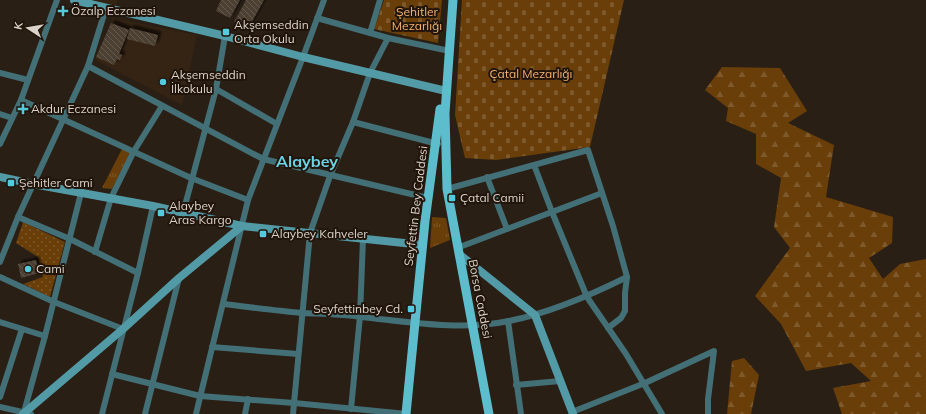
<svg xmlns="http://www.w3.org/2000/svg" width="926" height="414" font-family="Mulish,sans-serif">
	<defs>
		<pattern id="grass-dots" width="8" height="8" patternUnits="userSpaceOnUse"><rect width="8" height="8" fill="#693e08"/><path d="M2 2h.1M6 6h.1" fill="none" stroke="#7e592b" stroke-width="1.8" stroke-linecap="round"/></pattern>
		<pattern id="forest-firs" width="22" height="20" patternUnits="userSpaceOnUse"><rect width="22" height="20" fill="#693e08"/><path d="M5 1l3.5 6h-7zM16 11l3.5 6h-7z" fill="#7e592b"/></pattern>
		<pattern id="cemetery-stones" width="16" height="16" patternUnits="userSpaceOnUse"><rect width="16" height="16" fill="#693e08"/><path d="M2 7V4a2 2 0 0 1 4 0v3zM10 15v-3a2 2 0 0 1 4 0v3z" fill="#7e592b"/></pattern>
		<pattern id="park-tufts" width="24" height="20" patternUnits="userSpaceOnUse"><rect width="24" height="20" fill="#693e08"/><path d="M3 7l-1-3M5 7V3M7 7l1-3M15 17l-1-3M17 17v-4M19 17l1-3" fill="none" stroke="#7e592b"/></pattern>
		<pattern id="building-back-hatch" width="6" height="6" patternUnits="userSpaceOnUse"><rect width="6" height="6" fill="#4c3f33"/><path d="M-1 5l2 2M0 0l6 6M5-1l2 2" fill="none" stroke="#655a4f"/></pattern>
		<filter id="shadow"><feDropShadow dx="3.5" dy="-3.5" stdDeviation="1" flood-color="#0009"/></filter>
	</defs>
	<rect width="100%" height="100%" fill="#2a1f14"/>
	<g fill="#352414">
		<polygon points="94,0 118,0 116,5"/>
		<polygon points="113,18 197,35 182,105 95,60"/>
	</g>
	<polygon fill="url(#grass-dots)" points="23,222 65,242 50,297 23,284 43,277 38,257 16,243"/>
	<g fill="url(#forest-firs)">
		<polygon points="722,67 780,68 807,111 788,123 834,145 826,197 893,217 892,243 869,258 883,279 900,264 926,259 926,414 842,414 833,388 871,381 851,363 806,371 781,324 755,296 790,248 774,227 781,178 756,164 756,134 726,121 728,108 705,90"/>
		<polygon points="744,358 759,375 751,414 727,414 732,361"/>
	</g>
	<g fill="url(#cemetery-stones)">
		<polygon points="384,0 442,0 438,43 374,29"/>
		<polygon points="462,0 624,0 590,147 496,160 465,158 455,115"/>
	</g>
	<g fill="url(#park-tufts)">
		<polygon points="123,147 131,152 112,189 102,188"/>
		<polygon points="432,217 446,218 450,240 430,248"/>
	</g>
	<g fill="url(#building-back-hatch)" filter="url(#shadow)">
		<polygon points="221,0 240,0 230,18 216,11"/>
		<polygon points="246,0 264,0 248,29 234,22"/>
		<polygon points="111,23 129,30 119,54 122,55 120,60 117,59 114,65 96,57"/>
		<polygon points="130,28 158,35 155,46 127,39"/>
		<polygon points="36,260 39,273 21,278 18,264"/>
	</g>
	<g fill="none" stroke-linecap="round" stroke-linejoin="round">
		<g stroke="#436f76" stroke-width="6">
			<polyline points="317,18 388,38 445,50"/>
			<polyline points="370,33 380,0"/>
			<polyline points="88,66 263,159 428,198"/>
			<polyline points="0,73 28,80"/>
			<polyline points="216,89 277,124"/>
			<polyline points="21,100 191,178 248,200"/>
			<polyline points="0,114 12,118"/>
			<polyline points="353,122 438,144"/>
			<polyline points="0,144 21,100 57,0"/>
			<polyline points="534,165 552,212 587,297 626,354 662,414"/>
			<polyline points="487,177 507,229"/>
			<polyline points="447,189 588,150 613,226 627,277 625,293 625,311 621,318 608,328"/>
			<polyline points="183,213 216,89 225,36"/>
			<polyline points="18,217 70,239 138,273"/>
			<polyline points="457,248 602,193"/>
			<polyline points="95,252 111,198 134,151 162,106"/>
			<polyline points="0,262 18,217 88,66 106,8"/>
			<polyline points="0,277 54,302 123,329"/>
			<path d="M223,304C250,307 277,311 304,313C323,314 342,314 361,317C410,322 460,331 509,321C550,313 589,296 627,277"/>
			<polyline points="508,321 521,414"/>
			<polyline points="0,322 45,336"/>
			<polyline points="212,347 298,354"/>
			<polyline points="112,374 200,396 294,403 407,414"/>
			<polyline points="516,385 560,381"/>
			<polyline points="0,397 22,329"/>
			<polyline points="0,407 31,414"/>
			<polyline points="351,409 360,316 363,239"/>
			<polyline points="24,412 45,336 81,193"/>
			<polyline points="572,412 645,383 714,351 708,399 708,414"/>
			<polyline points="102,414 138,273 153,206"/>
			<polyline points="145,414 179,278"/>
			<polyline points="196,414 248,200 303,57 324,0"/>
			<polyline points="245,414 248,399"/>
			<polyline points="293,414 310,233 330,176 353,122 370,73 388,38"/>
		</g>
		<g stroke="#539aa7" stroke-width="8">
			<polyline points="74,0 225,36 303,57 442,90"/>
			<polyline points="0,177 33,184 153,206 242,226 423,245"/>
			<polyline points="459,254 535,315 573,414"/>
			<polyline points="23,414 123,329 179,278 242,226"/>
		</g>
		<g stroke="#5dbdcd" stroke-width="9">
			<polyline points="453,0 445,113 447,189 489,414"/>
			<polyline points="406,414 425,221 440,109"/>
		</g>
	</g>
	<g fill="#54cadd" stroke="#21150b" stroke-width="1.5">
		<path d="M61 5h4v4h4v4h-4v4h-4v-4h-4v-4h4z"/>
		<rect x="222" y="28" width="8" height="8" rx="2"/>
		<circle cx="163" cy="82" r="4"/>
		<path d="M21 103h4v4h4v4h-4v4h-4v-4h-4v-4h4z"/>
		<rect x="7" y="179" width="8" height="8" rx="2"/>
		<rect x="448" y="194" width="8" height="8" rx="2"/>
		<rect x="157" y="209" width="8" height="8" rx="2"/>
		<rect x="259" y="230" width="8" height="8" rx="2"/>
		<circle cx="28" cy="269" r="4"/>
		<rect x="407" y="305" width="8" height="8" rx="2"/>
	</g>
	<g text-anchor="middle" stroke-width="4" stroke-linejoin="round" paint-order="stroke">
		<g font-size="12" fill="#dbd3cb" stroke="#21150b" text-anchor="start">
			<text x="71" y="15">Özalp Eczanesi</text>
			<text x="234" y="29">Akşemseddin<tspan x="234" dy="14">Orta Okulu</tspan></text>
			<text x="171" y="79">Akşemseddin<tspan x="171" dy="14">İlkokulu</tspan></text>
			<text x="31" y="113">Akdur Eczanesi</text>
			<text x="19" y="187">Şehitler Cami</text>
			<text x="460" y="202">Çatal Camii</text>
			<text x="169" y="210">Alaybey<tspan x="169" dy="14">Aras Kargo</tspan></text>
			<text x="271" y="238">Alaybey Kahveler</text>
			<text x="36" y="273">Cami</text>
			<text x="403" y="313" text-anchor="end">Seyfettinbey Cd.</text>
		</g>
		<g font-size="12" fill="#f5b473" stroke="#21150b">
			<text x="417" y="16">Şehitler<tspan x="417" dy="14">Mezarlığı</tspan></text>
			<text x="531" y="78">Çatal Mezarlığı</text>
		</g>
		<g font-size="12" fill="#dbd3cb" stroke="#21150b">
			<text transform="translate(416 206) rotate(-83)" y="4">Seyfettin Bey Caddesi</text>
			<text transform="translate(480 299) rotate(79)" y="4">Borsa Caddesi</text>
		</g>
		<g font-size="16" font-weight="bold" fill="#6ad3e5" stroke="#21150b">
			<text x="307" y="167">Alaybey</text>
		</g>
	</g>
	<g transform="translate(28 28) rotate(282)" stroke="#21150b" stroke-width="3" paint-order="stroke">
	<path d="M0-3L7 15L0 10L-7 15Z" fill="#dbd3cb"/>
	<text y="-6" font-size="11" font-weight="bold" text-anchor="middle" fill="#dbd3cb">K</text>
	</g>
</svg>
